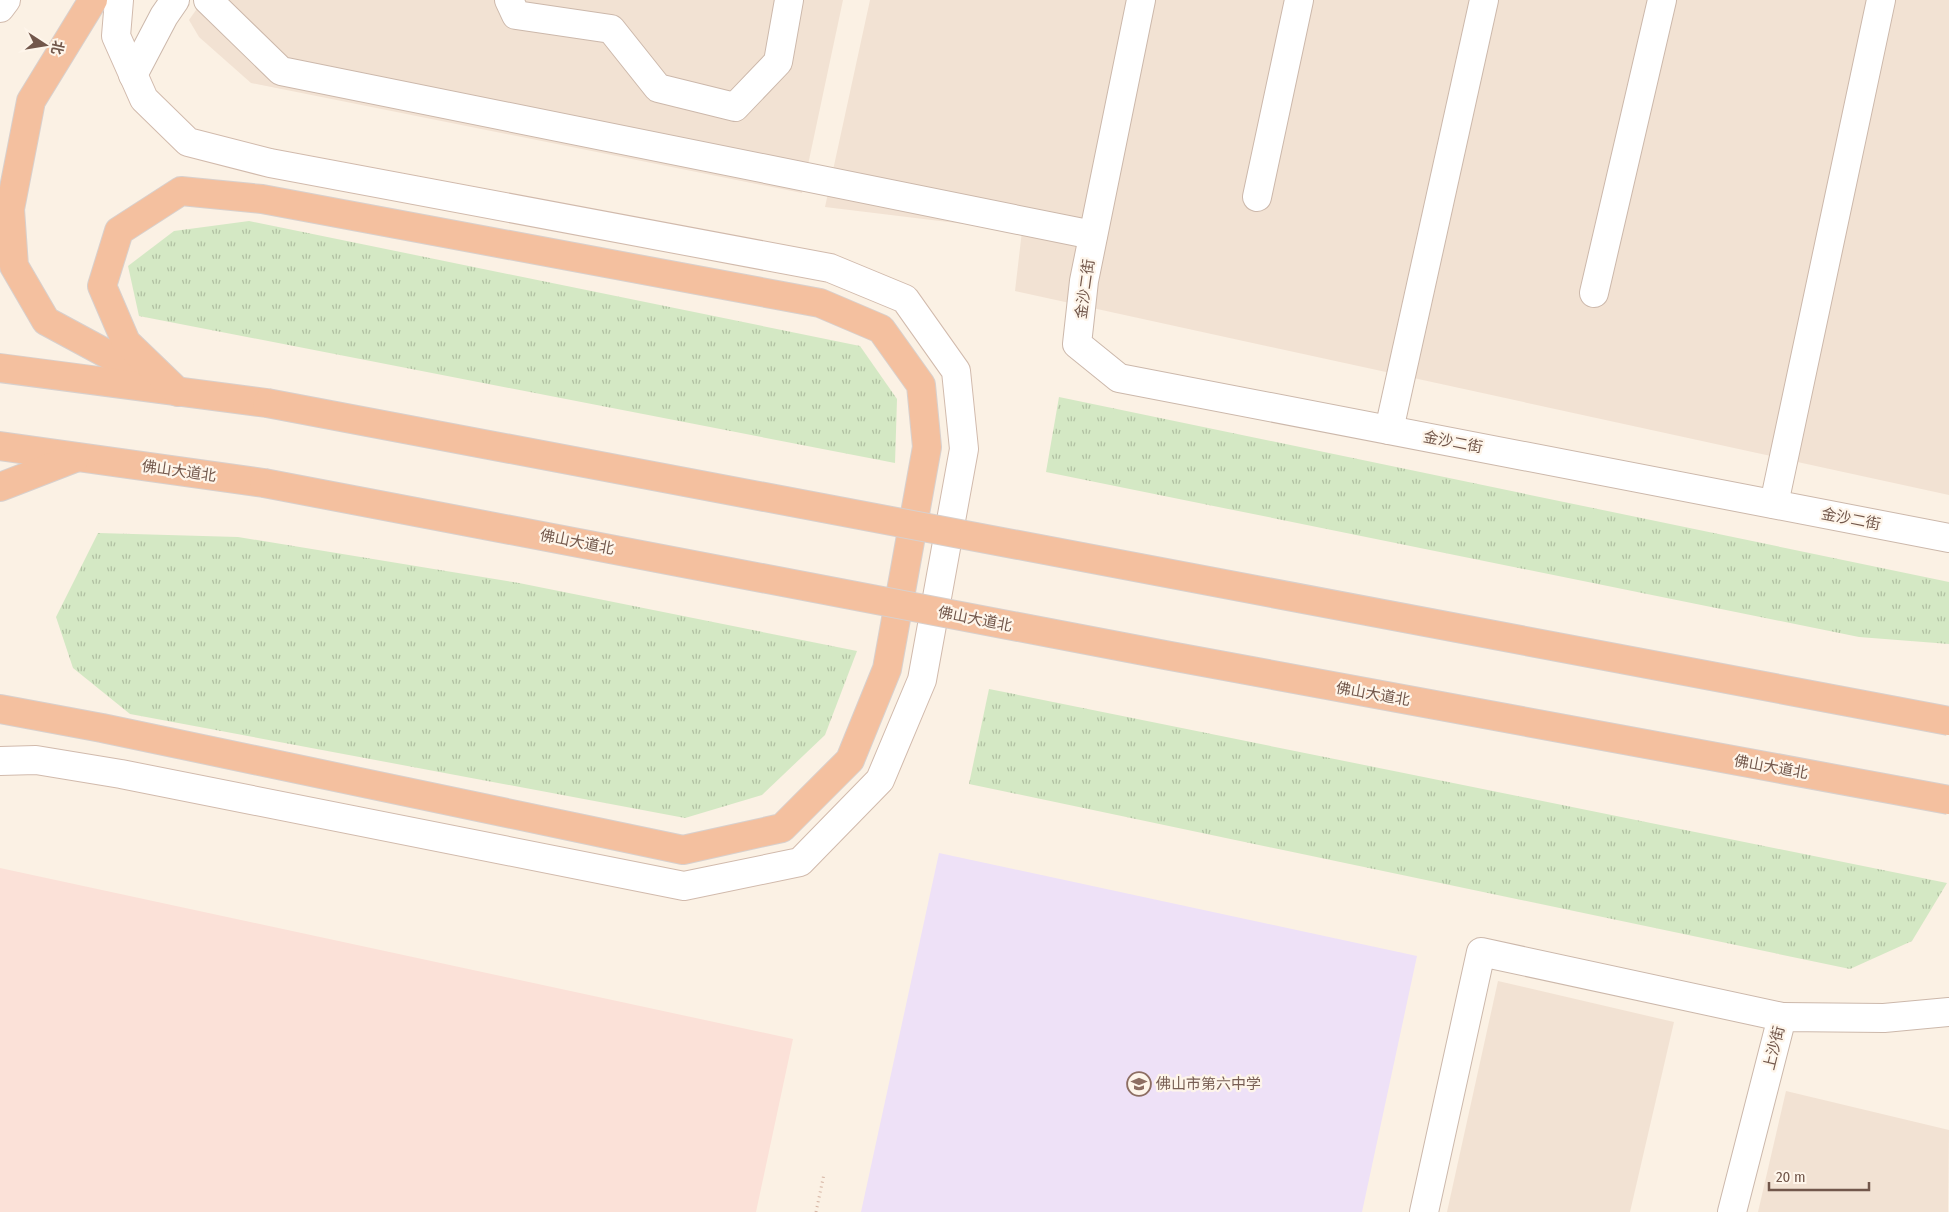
<svg xmlns="http://www.w3.org/2000/svg" width="1949" height="1212" font-family="'Fira Sans Condensed','Noto Sans SC',sans-serif">
	<defs>
		<pattern id="grass-tufts" width="24" height="20" patternUnits="userSpaceOnUse" patternTransform="scale(1.25)"><rect width="24" height="20" fill="#d4e8c4"/><path d="M3 7l-1-3M5 7V3M7 7l1-3M15 17l-1-3M17 17v-4M19 17l1-3" fill="none" stroke="#b0bfa1"/></pattern>
	</defs>
	<rect width="100%" height="100%" fill="#fbf1e4"/>
	<g fill="#f2e2d3">
		<polygon points="203,0 843,0 802,193 251,83 199,37 189,20"/>
		<polygon points="870,0 1949,0 1949,495 1015,291 1022,231 825,207"/>
		<polygon points="1498,981 1674,1022 1630,1212 1447,1212"/>
		<polygon points="1786,1091 1949,1130 1948,1212 1758,1212"/>
	</g>
	<polygon fill="#fbe1d8" points="0,868 793,1039 756,1212 0,1212"/>
	<polygon fill="#eee1f7" points="939,853 1417,956 1362,1212 861,1212"/>
	<g fill="url(#grass-tufts)">
		<polygon points="249,221 860,346 897,399 895,463 139,316 128,266 174,231"/>
		<polygon points="1059,397 1949,582 1949,644 1859,637 1046,472"/>
		<polygon points="98,533 238,537 519,583 857,651 825,735 762,795 685,818 130,714 73,668 56,617"/>
		<polygon points="989,689 1947,883 1912,941 1850,969 969,784"/>
	</g>
	<g fill="none" stroke-linecap="round" stroke-linejoin="round">
		<g stroke="#ccb8ab" stroke-width="30">
			<g id="minor">
				<polyline points="208,0 281,71 1093,235"/>
				<polyline points="509,0 516,15 611,29 658,88 735,107 778,62 789,0"/>
				<polyline points="1141,0 1084,281 1077,344 1119,378 1949,538"/>
				<polyline points="133,75 164,16 175,0"/>
				<polyline points="1257,197 1299,0"/>
				<polyline points="1594,293 1662,0"/>
				<polyline points="1389,430 1484,0"/>
				<polyline points="1774,504 1881,0"/>
				<polyline points="1424,1212 1481,952 1782,1017"/>
			</g>
		</g>
		<g stroke="#ccb8ab" stroke-width="30">
			<polyline id="tertiary" points="1732,1212 1782,1017 1884,1018 1949,1012"/>
		</g>
		<g stroke="#d1baac" stroke-width="30">
			<g id="secondary">
				<polyline points="0,8 6,0"/>
				<polyline points="0,761 36,760 121,774 684,886 800,862 880,780 922,680 964,449 956,371 905,299 830,268 270,163 188,142 144,99 116,36 119,0"/>
			</g>
		</g>
		<g stroke="#d8d0cd" stroke-width="30">
			<g id="trunk">
				<polyline points="93,0 31,101 10,209 14,266 46,321 148,376"/>
				<polyline points="0,368 267,403"/>
				<polyline points="0,446 264,483"/>
				<polyline points="0,487 75,458"/>
				<polyline points="0,709 102,728 683,850 782,828 850,760 887,669 927,447 921,385 881,329 820,303 262,199 181,191 119,231 102,286 126,342 178,392"/>
			</g>
		</g>
		<polyline stroke="#d4b2a1" stroke-width="3" stroke-dasharray="1 4" stroke-linecap="butt" points="816,1212 824,1174"/>
		<use href="#minor" stroke="#fff" stroke-width="28"/>
		<use href="#tertiary" stroke="#fff" stroke-width="28"/>
		<use href="#secondary" stroke="#fff" stroke-width="28"/>
		<use href="#trunk" stroke="#f4c09f" stroke-width="28"/>
		<g stroke="#d8d0cd" stroke-width="30" stroke-linecap="butt">
			<g id="trunk-bridge">
				<polyline points="267,403 1949,721"/>
				<polyline points="264,483 1165,655 1949,800"/>
			</g>
		</g>
		<use href="#trunk-bridge" stroke="#f4c09f" stroke-width="28"/>
	</g>
	<defs>
		<g id="school-ring" transform="scale(1.25)"><circle r="9.5" fill="#fef5ea" stroke="#8d6e63" stroke-width="1.5"/><path d="M0-5L7-2L0 1L-7-2ZM-4 1L0 2.5L4 1V4Q0 6-4 4Z" fill="#8d6e63"/></g>
	</defs>
	<g fill-rule="evenodd">
		<use href="#school-ring" x="1139" y="1084"/>
	</g>
	<g text-anchor="middle" stroke-width="4.5" stroke-linejoin="round" paint-order="stroke">
		<g font-size="15" fill="#72574b" stroke="#fef5ea">
			<text transform="translate(1085 289) rotate(-82)" y="5">金沙二街</text>
			<text transform="translate(1453 442) rotate(11)" y="5">金沙二街</text>
			<text transform="translate(179 471) rotate(8)" y="5">佛山大道北</text>
			<text transform="translate(1851 519) rotate(11)" y="5">金沙二街</text>
			<text transform="translate(577 542) rotate(11)" y="5">佛山大道北</text>
			<text transform="translate(975 619) rotate(11)" y="5">佛山大道北</text>
			<text transform="translate(1373 694) rotate(10)" y="5">佛山大道北</text>
			<text transform="translate(1771 767) rotate(10)" y="5">佛山大道北</text>
			<text transform="translate(1774 1048) rotate(-76)" y="5">上沙街</text>
		</g>
		<g font-size="15" fill="#785e54" stroke="#fef5ea" text-anchor="start">
			<text x="1156" y="1089">佛山市第六中学</text>
		</g>
	</g>
	<g transform="translate(45 45) rotate(102)" stroke="#fef5ea" stroke-width="4" paint-order="stroke">
	<path d="M0-4L9 19L0 12L-9 19Z" fill="#72574b"/>
	<text y="-8" font-size="14" font-weight="bold" text-anchor="middle" fill="#72574b">北</text>
	</g>
	<path d="M1769 1182v8h100v-8" fill="none" stroke="#72574b" stroke-width="2.5"/>
	<text x="1776" y="1182" font-size="15" fill="#72574b" stroke="#fef5ea" stroke-width="4" paint-order="stroke">20 m</text>
</svg>
